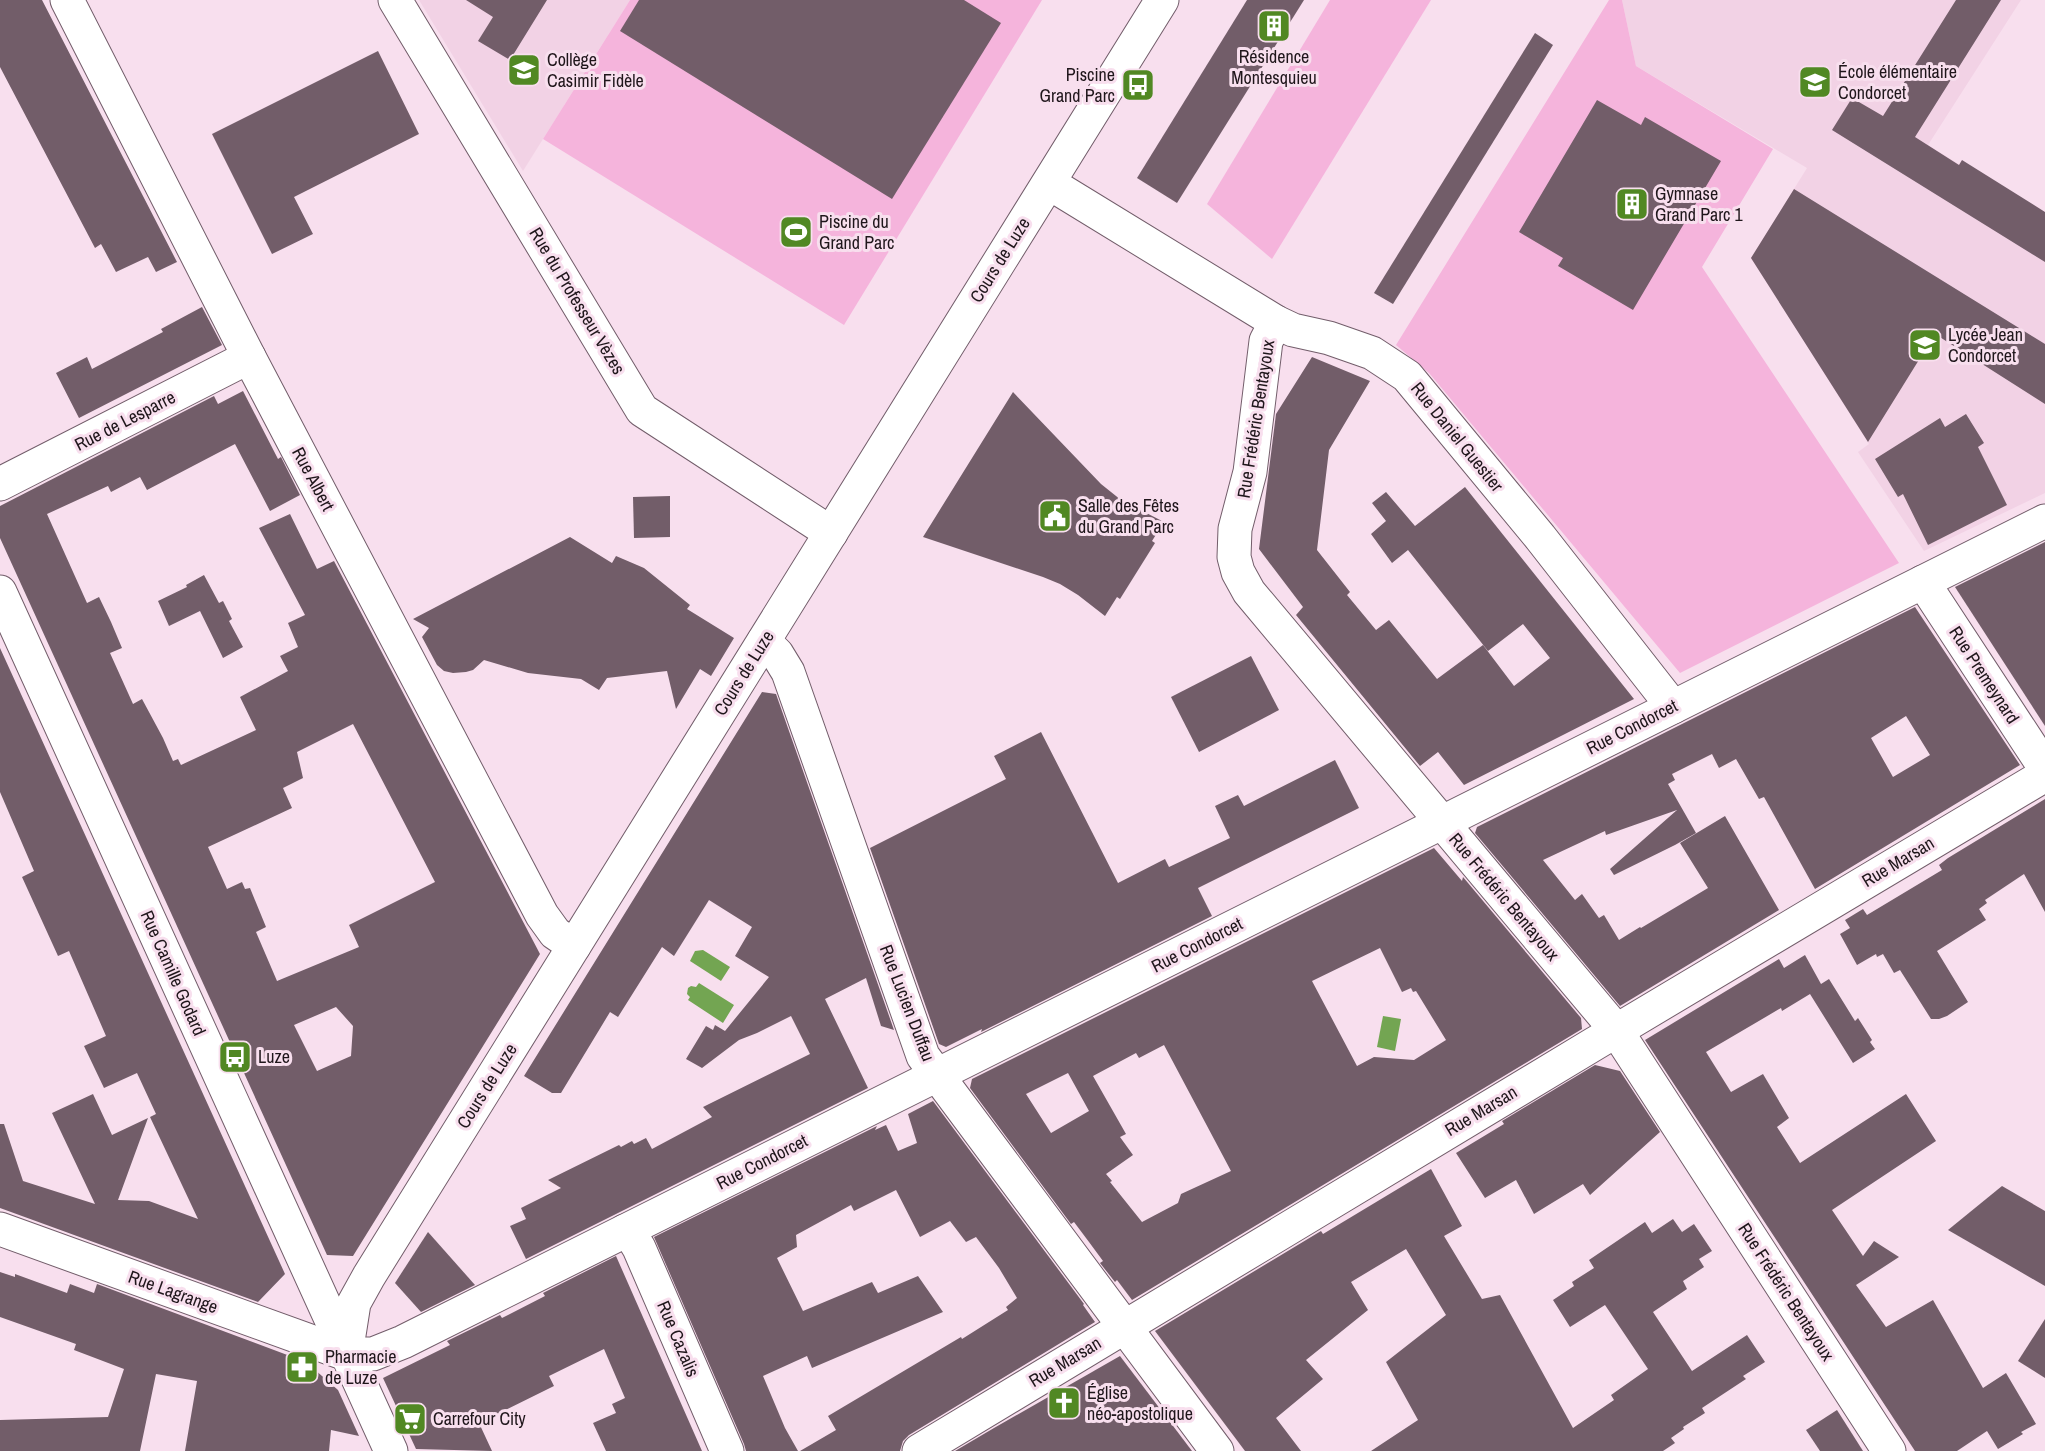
<svg xmlns="http://www.w3.org/2000/svg" width="2045" height="1451" font-family="'Archivo Narrow',sans-serif">
	<rect width="100%" height="100%" fill="#f8dfee"/>
	<g fill="#f2d2e5">
		<polygon points="419,0 630,0 523,171"/>
		<polygon points="1622,0 2021,0 1928,145 2045,218 2045,493 1924,551 1858,452 1869,444 1751,258 1807,168 1636,66"/>
	</g>
	<g fill="#f5b4dc">
		<polygon points="630,0 1042,0 844,325 543,139"/>
		<polygon points="1330,0 1431,0 1272,259 1207,204"/>
		<polygon points="1609,0 1622,0 1636,66 1773,149 1702,267 1899,563 1680,673 1429,373 1396,345"/>
	</g>
	<g fill="#73a552">
		<polygon points="703,950 730,967 721,981 690,961 695,951"/>
		<polygon points="699,983 734,1005 723,1023 688,1000 690,997 687,994 688,988 691,986 696,987"/>
		<polygon points="1383,1016 1401,1019 1395,1051 1377,1047"/>
	</g>
	<g fill="#725d69" fill-rule="evenodd">
		<polygon points="0,0 42,0 177,262 156,272 148,257 116,272 101,244 95,248 0,67"/>
		<polygon points="466,0 547,0 510,60 478,41 493,17"/>
		<polygon points="639,0 964,0 1001,23 892,199 620,31"/>
		<polygon points="1247,0 1304,0 1177,203 1137,178"/>
		<polygon points="1956,0 2001,0 1915,137 1959,165 1962,160 2045,212 2045,262 1832,130 1852,98 1883,116"/>
		<polygon points="1535,33 1553,45 1393,304 1374,293"/>
		<polygon points="378,51 419,134 294,197 313,234 272,254 212,134"/>
		<polygon points="1597,100 1641,125 1645,117 1721,161 1633,310 1558,266 1563,258 1519,232"/>
		<polygon points="1794,189 2045,344 2045,404 1935,334 1868,442 1751,258"/>
		<polygon points="202,307 222,345 79,418 56,373 87,357 92,369 163,332 161,329"/>
		<polygon points="1312,357 1370,381 1329,450 1317,550 1350,592 1347,595 1376,630 1389,620 1437,679 1483,645 1514,686 1550,658 1523,624 1488,651 1408,550 1392,563 1371,534 1386,521 1372,503 1386,492 1415,526 1465,487 1634,699 1464,785 1438,752 1420,766 1296,615 1303,607 1259,549 1276,414"/>
		<path d="M243,391L278,459L281,457L300,495L270,511L235,444L147,490L140,477L111,492L108,486L47,514L87,603L99,597L111,622L122,648L110,653L133,704L142,699L163,738L173,761L178,759L181,765L256,730L240,697L288,671L280,656L298,647L288,623L305,615L259,528L290,514L317,569L334,561L540,954L353,1256L327,1255L0,538V506L214,396L218,404ZM353,724L435,882L349,925L359,947L277,981L256,932L266,927L250,888L245,889L242,882L227,889L208,847L292,808L283,788L303,778L297,752ZM336,1007L353,1026L351,1056L317,1071L294,1025Z"/>
		<polygon points="1013,392 1101,484 1121,500 1164,522 1152,541 1155,543 1120,599 1117,597 1105,616 1078,595 1060,584 1043,577 923,537"/>
		<polygon points="1966,414 1984,443 1978,447 2007,505 1928,545 1903,494 1898,497 1875,459 1940,418 1945,427"/>
		<polygon points="670,496 670,537 634,538 633,497"/>
		<polygon points="570,537 612,563 616,556 644,568 690,605 687,609 734,638 711,676 700,669 676,709 667,671 607,678 599,690 581,679 528,673 484,660 473,670 466,672 453,673 444,671 437,665 422,637 429,628 413,619"/>
		<polygon points="2045,542 2045,726 1955,587"/>
		<polygon points="204,575 219,603 223,601 232,619 229,621 243,647 223,658 200,611 169,626 158,601 187,587 186,585"/>
		<path d="M1915,607L2020,765L1815,889L1764,797L1759,799L1736,759L1719,768L1712,754L1672,774L1675,780L1668,784L1696,833L1675,845L1614,875L1610,869L1677,810L1606,835L1605,831L1543,860L1575,900L1582,894L1599,918L1604,915L1619,940L1640,927L1641,928L1708,888L1680,843L1725,816L1779,910L1620,1006L1475,833L1477,827ZM1906,716L1930,755L1893,777L1871,738Z"/>
		<polygon points="0,648 285,1274 258,1302 0,1208 0,1124 4,1124 23,1181 95,1204 52,1113 93,1094 112,1135 148,1118 118,1200 149,1201 198,1219 150,1117 156,1114 137,1073 104,1088 84,1046 106,1036 69,951 58,956 22,877 34,871 0,792"/>
		<polygon points="1251,656 1279,710 1199,752 1171,697"/>
		<polygon points="762,692 776,694 894,1030 881,1026 866,978 825,999 868,1088 526,1259 510,1226 526,1219 521,1208 561,1188 548,1180 619,1145 621,1147 632,1141 634,1144 646,1138 652,1149 712,1117 703,1107 810,1054 791,1016 757,1033 739,1040 702,1068 686,1059 706,1026 713,1030 715,1025 725,1031 769,977 735,956 752,927 709,900 674,956 662,947 618,1017 610,1012 561,1093 552,1093 524,1076"/>
		<polygon points="1041,732 1118,883 1165,859 1169,867 1230,838 1215,806 1238,795 1244,806 1335,760 1359,808 1198,888 1212,916 981,1032 982,1029 946,1047 939,1044 870,848 1006,779 994,756"/>
		<polygon points="2045,799 2045,912 2024,874 1985,900 1987,903 1979,909 1986,920 1937,951 1968,1002 1947,1016 1939,1019 1931,1019 1900,970 1894,973 1883,954 1877,957 1876,954 1857,965 1840,934 1850,928 1845,920 1863,909 1867,915 1942,870 1939,865 1948,858"/>
		<path d="M1434,848L1462,881L1463,877L1581,1018L1582,1029L1132,1300L1117,1280L1115,1282L1100,1263L1103,1261L1089,1242L1074,1222L1071,1224L970,1088L972,1079ZM1380,948L1402,992L1411,988L1413,992L1416,991L1446,1040L1414,1060L1374,1057L1357,1066L1312,981ZM1164,1045L1231,1171L1181,1194L1178,1203L1142,1222L1110,1182L1112,1181L1106,1174L1133,1155L1120,1137L1126,1134L1093,1076L1136,1053L1139,1058ZM1068,1073L1089,1111L1051,1133L1026,1094Z"/>
		<polygon points="1805,955 1821,984 1829,979 1855,1021 1858,1018 1872,1040 1870,1042 1875,1049 1853,1063 1810,994 1782,1011 1781,1008 1706,1052 1731,1092 1763,1074 1789,1118 1777,1127 1800,1163 1906,1094 1936,1141 1832,1210 1863,1256 1874,1241 1899,1257 1856,1285 1886,1327 1933,1300 1983,1388 2006,1373 2036,1424 2021,1432 2023,1434 1998,1449 1987,1431 1957,1451 1915,1451 1645,1040 1779,959 1784,968"/>
		<polygon points="1595,1065 1620,1071 1660,1132 1590,1195 1583,1184 1534,1214 1516,1180 1485,1198 1456,1153 1504,1124 1502,1121"/>
		<polygon points="933,1101 1084,1304 1083,1305 1095,1322 909,1435 903,1441 900,1451 800,1451 836,1430 828,1416 961,1337 962,1339 1008,1310 1006,1307 1017,1298 999,1268 976,1237 966,1242 950,1221 920,1237 896,1190 854,1211 851,1205 796,1235 797,1247 777,1258 803,1311 872,1282 878,1293 918,1276 943,1312 812,1368 807,1356 763,1376 785,1428 798,1451 746,1451 744,1444 654,1237 877,1126 875,1130 886,1125 898,1151 917,1143 908,1114"/>
		<polygon points="1431,1169 1462,1226 1444,1236 1482,1299 1500,1295 1573,1428 1614,1400 1611,1395 1648,1369 1605,1305 1570,1327 1553,1300 1574,1286 1572,1282 1594,1268 1589,1260 1645,1222 1652,1233 1673,1219 1682,1232 1694,1224 1712,1251 1699,1259 1704,1267 1683,1281 1687,1289 1653,1312 1692,1371 1747,1335 1765,1362 1743,1376 1746,1379 1702,1408 1705,1413 1683,1427 1684,1429 1671,1438 1675,1443 1663,1451 1371,1451 1418,1420 1386,1362 1446,1315 1406,1249 1351,1282 1368,1310 1306,1360 1323,1379 1276,1418 1301,1451 1245,1451 1155,1331 1321,1231 1323,1234"/>
		<polygon points="2002,1186 2045,1211 2045,1286 1948,1230"/>
		<polygon points="428,1232 475,1285 421,1312 395,1283"/>
		<polygon points="616,1256 702,1451 606,1451 593,1423 616,1413 612,1404 625,1398 604,1349 549,1376 554,1386 479,1423 492,1451 416,1449 383,1378 450,1345 447,1341 500,1315 502,1318 545,1296 543,1293"/>
		<polygon points="0,1272 15,1277 15,1274 67,1293 70,1284 94,1293 97,1284 306,1362 338,1390 359,1436 331,1430 329,1451 185,1451 197,1381 156,1374 140,1451 0,1451 0,1420 108,1417 124,1369 74,1350 76,1344 0,1317"/>
		<polygon points="2045,1319 2045,1378 2018,1361"/>
		<polygon points="1120,1356 1192,1451 955,1451 994,1428"/>
		<polygon points="1837,1410 1863,1451 1820,1451 1806,1430"/>
	</g>
	<g fill="none" stroke-linecap="round" stroke-linejoin="round">
		<g stroke="#725d6a" stroke-width="35">
			<g id="minor">
				<polyline points="67,0 249,357 542,915 555,933 574,946"/>
				<polyline points="395,0 642,410 831,533"/>
				<polyline points="1049,183 1276,322 1293,330 1329,338 1372,353 1407,376 1540,537 1673,707"/>
				<polyline points="1276,322 1266,341 1250,472 1235,529 1234,557 1238,572 1249,592 1616,1030 1889,1451"/>
				<polyline points="0,484 249,357"/>
				<polyline points="1923,582 2045,768"/>
				<polyline points="0,592 391,1451"/>
				<polyline points="764,641 777,654 788,672 923,1056 1217,1451"/>
				<polyline points="0,1229 346,1354 373,1354 403,1342 2045,521"/>
				<polyline points="625,1231 633,1238 639,1248 727,1451"/>
				<polyline points="346,1354 354,1303 369,1276 1162,0"/>
				<polyline points="919,1451 1594,1044 2045,775"/>
			</g>
		</g>
		<use href="#minor" stroke="#fff" stroke-width="33"/>
	</g>
	<defs>
		<g id="building-square" transform="scale(1.725)"><rect x="-9" y="-9" width="18" height="18" rx="4" fill="#518823" stroke="#f8dfee"/><path d="M-4-6H4V6H1V3H-1V6H-4ZM-2.5-4.3h1.7v1.8h-1.7ZM.8-4.3h1.7v1.8H.8ZM-2.5-1h1.7V.8h-1.7ZM.8-1h1.7V.8H.8Z" fill="#fff"/></g>
		<g id="school-square" transform="scale(1.725)"><rect x="-9" y="-9" width="18" height="18" rx="4" fill="#518823" stroke="#f8dfee"/><path d="M0-5L7-2L0 1L-7-2ZM-4 1L0 2.5L4 1V4Q0 6-4 4Z" fill="#fff"/></g>
		<g id="bus-square" transform="scale(1.725)"><rect x="-9" y="-9" width="18" height="18" rx="4" fill="#518823" stroke="#f8dfee"/><path d="M-5-6H5V4H4V6H2V4H-2V6H-4V4H-5ZM-3.5-4V0h7V-4ZM-3.5 1.2v1.5H-2V1.2ZM2 1.2v1.5H3.5V1.2Z" fill="#fff"/></g>
		<g id="stadium-square" transform="scale(1.725)"><rect x="-9" y="-9" width="18" height="18" rx="4" fill="#518823" stroke="#f8dfee"/><path d="M0-5a6.5 5 0 1 0 0 10a6.5 5 0 1 0 0-10ZM-3.5-1.8h7v3.6h-7Z" fill="#fff"/></g>
		<g id="civic-square" transform="scale(1.725)"><rect x="-9" y="-9" width="18" height="18" rx="4" fill="#518823" stroke="#f8dfee"/><path d="M-.6-6.5H3V-4.5H.6V-3L4-1V1h2V6H-6V1h2V-1L-.6-3ZM-1.2 2.5V6h2.4V2.5Z" fill="#fff"/></g>
		<g id="pharmacy-square" transform="scale(1.725)"><rect x="-9" y="-9" width="18" height="18" rx="4" fill="#518823" stroke="#f8dfee"/><path d="M-2-6h4v4h4v4h-4v4h-4v-4h-4v-4h4Z" fill="#fff"/></g>
		<g id="church-square" transform="scale(1.725)"><rect x="-9" y="-9" width="18" height="18" rx="4" fill="#518823" stroke="#f8dfee"/><path d="M-1.2-6h2.4v3.5h3.3v2.4h-3.3V6h-2.4V-.1h-3.3v-2.4h3.3Z" fill="#fff"/></g>
		<g id="supermarket-square" transform="scale(1.725)"><rect x="-9" y="-9" width="18" height="18" rx="4" fill="#518823" stroke="#f8dfee"/><path d="M-6-5.5h2.5l.6 2H6L4.5 2H-2.5L-4.4-4H-6ZM-1.5 3.2a1.3 1.3 0 1 0 .1 0ZM3 3.2a1.3 1.3 0 1 0 .1 0Z" fill="#fff"/></g>
	</defs>
	<g fill-rule="evenodd">
		<use href="#building-square" x="1274" y="26"/>
		<use href="#school-square" x="524" y="70"/>
		<use href="#school-square" x="1815" y="82"/>
		<use href="#bus-square" x="1138" y="85"/>
		<use href="#building-square" x="1632" y="204"/>
		<use href="#stadium-square" x="796" y="232"/>
		<use href="#school-square" x="1925" y="345"/>
		<use href="#civic-square" x="1055" y="516"/>
		<use href="#bus-square" x="235" y="1057"/>
		<use href="#pharmacy-square" x="302" y="1367"/>
		<use href="#church-square" x="1064" y="1403"/>
		<use href="#supermarket-square" x="410" y="1419"/>
	</g>
	<g text-anchor="middle" stroke-width="6" stroke-linejoin="round" paint-order="stroke">
		<g font-size="18" fill="#1f161b" stroke="#f8dfee" text-anchor="start">
			<text x="1274" y="63" text-anchor="middle">Résidence<tspan x="1274" dy="21">Montesquieu</tspan></text>
			<text x="547" y="66">Collège<tspan x="547" dy="21">Casimir Fidèle</tspan></text>
			<text x="1838" y="78">École élémentaire<tspan x="1838" dy="21">Condorcet</tspan></text>
			<text x="1115" y="81" text-anchor="end">Piscine<tspan x="1115" dy="21">Grand Parc</tspan></text>
			<text x="1655" y="200">Gymnase<tspan x="1655" dy="21">Grand Parc 1</tspan></text>
			<text x="819" y="228">Piscine du<tspan x="819" dy="21">Grand Parc</tspan></text>
			<text x="1948" y="341">Lycée Jean<tspan x="1948" dy="21">Condorcet</tspan></text>
			<text x="1078" y="512">Salle des Fêtes<tspan x="1078" dy="21">du Grand Parc</tspan></text>
			<text x="258" y="1063">Luze</text>
			<text x="325" y="1363">Pharmacie<tspan x="325" dy="21">de Luze</tspan></text>
			<text x="1087" y="1399">Église<tspan x="1087" dy="21">néo-apostolique</tspan></text>
			<text x="433" y="1425">Carrefour City</text>
		</g>
		<g font-size="18" fill="#1f161b" stroke="#f8dfee">
			<text transform="translate(1000 260) rotate(-58)" y="6">Cours de Luze</text>
			<text transform="translate(577 301) rotate(59)" y="6">Rue du Professeur Vèzes</text>
			<text transform="translate(1256 419) rotate(-81)" y="6">Rue Frédéric Bentayoux</text>
			<text transform="translate(125 421) rotate(-27)" y="6">Rue de Lesparre</text>
			<text transform="translate(1457 437) rotate(51)" y="6">Rue Daniel Guestier</text>
			<text transform="translate(313 479) rotate(62)" y="6">Rue Albert</text>
			<text transform="translate(744 673) rotate(-58)" y="6">Cours de Luze</text>
			<text transform="translate(1984 675) rotate(57)" y="6">Rue Premeynard</text>
			<text transform="translate(1632 727) rotate(-27)" y="6">Rue Condorcet</text>
			<text transform="translate(1898 862) rotate(-31)" y="6">Rue Marsan</text>
			<text transform="translate(1504 897) rotate(50)" y="6">Rue Frédéric Bentayoux</text>
			<text transform="translate(1197 945) rotate(-27)" y="6">Rue Condorcet</text>
			<text transform="translate(173 973) rotate(66)" y="6">Rue Camille Godard</text>
			<text transform="translate(907 1003) rotate(69)" y="6">Rue Lucien Duffau</text>
			<text transform="translate(487 1086) rotate(-58)" y="6">Cours de Luze</text>
			<text transform="translate(1481 1111) rotate(-31)" y="6">Rue Marsan</text>
			<text transform="translate(762 1162) rotate(-27)" y="6">Rue Condorcet</text>
			<text transform="translate(173 1292) rotate(20)" y="6">Rue Lagrange</text>
			<text transform="translate(1786 1292) rotate(57)" y="6">Rue Frédéric Bentayoux</text>
			<text transform="translate(678 1339) rotate(67)" y="6">Rue Cazalis</text>
			<text transform="translate(1065 1362) rotate(-31)" y="6">Rue Marsan</text>
		</g>
	</g>
</svg>
